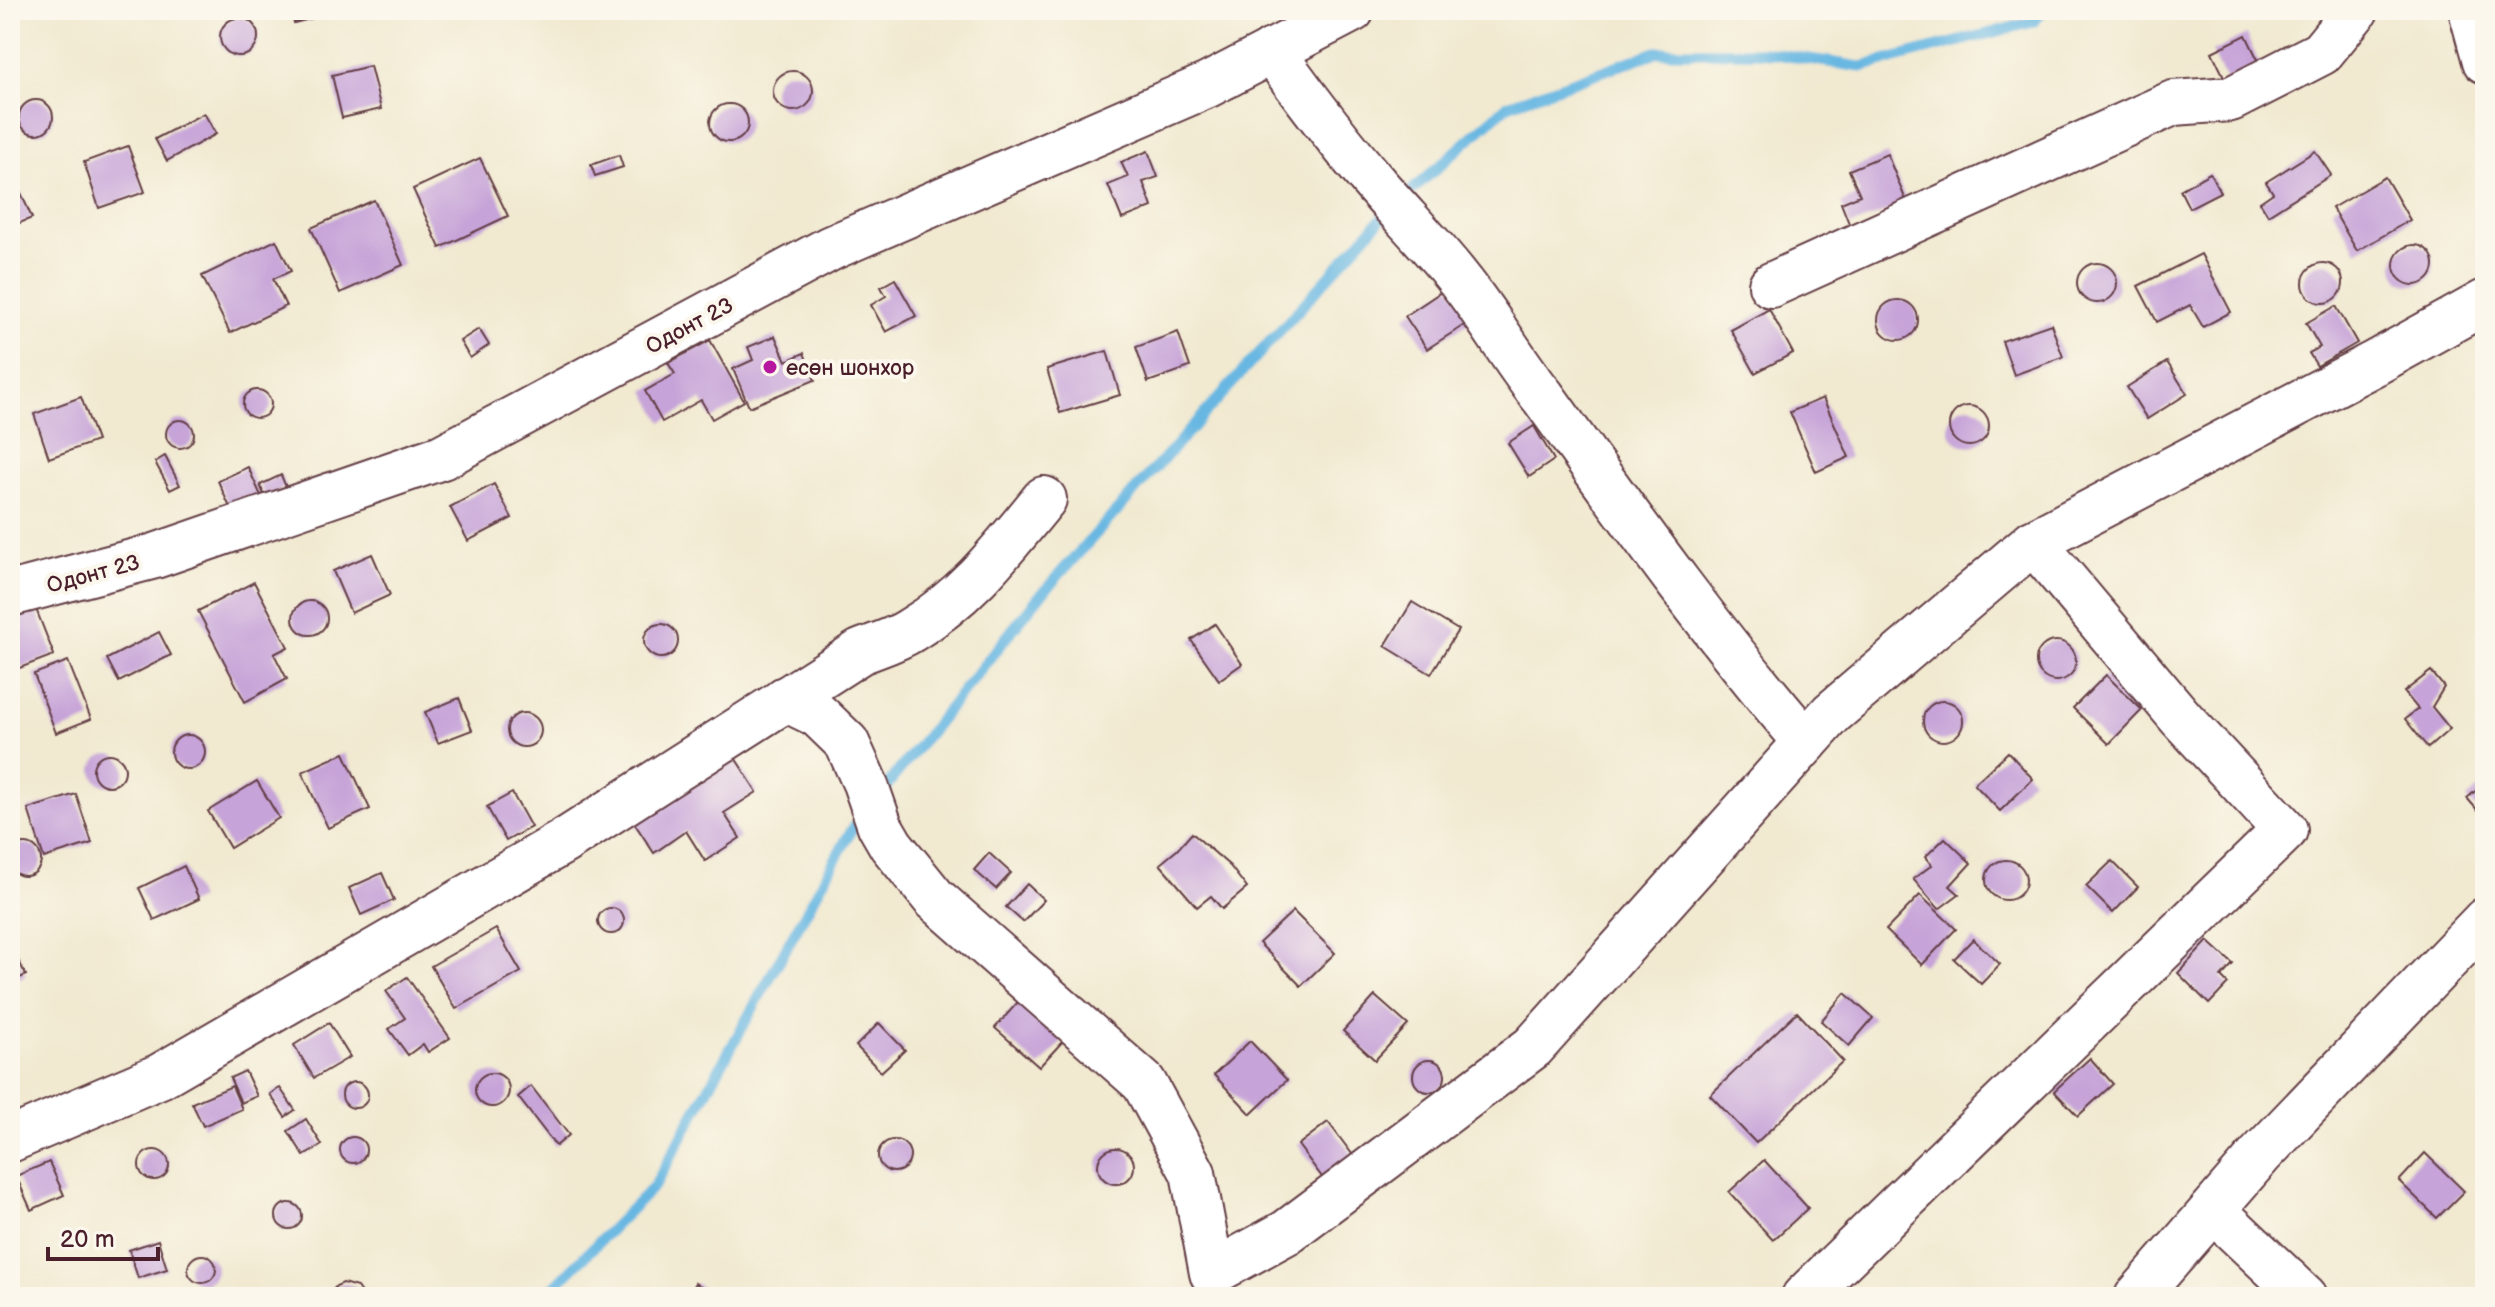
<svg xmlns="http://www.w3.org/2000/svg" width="2495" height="1307" font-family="'Balsamiq Sans',sans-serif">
	<rect width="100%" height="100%" fill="#fbf7ec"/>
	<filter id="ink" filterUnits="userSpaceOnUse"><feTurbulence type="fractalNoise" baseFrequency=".0125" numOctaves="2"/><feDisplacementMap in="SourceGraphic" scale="16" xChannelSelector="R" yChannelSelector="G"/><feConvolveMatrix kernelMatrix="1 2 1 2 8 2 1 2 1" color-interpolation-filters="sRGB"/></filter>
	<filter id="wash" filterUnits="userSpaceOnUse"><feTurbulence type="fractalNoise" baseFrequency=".006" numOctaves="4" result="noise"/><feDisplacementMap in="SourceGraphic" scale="32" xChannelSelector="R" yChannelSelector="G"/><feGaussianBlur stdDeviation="1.8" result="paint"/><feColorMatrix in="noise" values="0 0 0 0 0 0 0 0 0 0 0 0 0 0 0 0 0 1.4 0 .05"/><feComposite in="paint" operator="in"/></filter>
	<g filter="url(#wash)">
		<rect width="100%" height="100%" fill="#f1e9d0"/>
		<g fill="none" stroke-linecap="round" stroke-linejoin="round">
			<g stroke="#67b7e2" stroke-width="11">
				<polyline points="1402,199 1508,105 1656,52 1763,52 1861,67 2033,22 2044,10"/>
				<polyline points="880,794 1038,598 1389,210"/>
				<polyline points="544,1297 655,1185 851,831 864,814"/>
			</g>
		</g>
		<g id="blocks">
			<g fill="#c6a3d8">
				<polygon points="290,10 341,10 341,11 294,23"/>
				<circle cx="239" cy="37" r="19"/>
				<polygon points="2246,35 2260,64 2226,81 2212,52"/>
				<polygon points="370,66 381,109 342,118 332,75"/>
				<circle cx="793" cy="91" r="20"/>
				<circle cx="36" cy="117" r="17"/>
				<circle cx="729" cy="123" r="19"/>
				<polygon points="204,113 216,134 167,161 155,139"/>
				<polygon points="128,146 145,192 99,208 84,162"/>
				<polygon points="1148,151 1158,177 1143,182 1152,207 1122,219 1108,185 1128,177 1121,162"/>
				<polygon points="2315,151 2331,175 2268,215 2260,202 2273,193 2266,182"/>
				<polygon points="1887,154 1907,203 1850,226 1841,203 1860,195 1849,170"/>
				<polygon points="619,155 623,167 595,176 591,165"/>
				<polygon points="480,158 508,216 440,248 413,189"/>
				<polygon points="2210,173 2220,192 2189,208 2180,190"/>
				<polygon points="2385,177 2410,220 2357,251 2332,208"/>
				<polygon points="21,193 32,218 10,227 10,197"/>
				<polygon points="374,200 403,265 340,293 311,228"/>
				<polygon points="276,240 291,271 273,279 286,306 230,333 202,276"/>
				<circle cx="2414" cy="265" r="20"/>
				<polygon points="2201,254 2231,312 2203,327 2190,305 2157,322 2138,286"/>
				<circle cx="2097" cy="283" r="20"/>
				<circle cx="2323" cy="283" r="20"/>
				<polygon points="895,279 916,316 886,332 871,305 886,296 881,287"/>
				<polygon points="1450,286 1472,320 1427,349 1405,316"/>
				<circle cx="1898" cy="320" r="20"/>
				<polygon points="2336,306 2357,343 2317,366 2309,353 2320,347 2306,323"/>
				<polygon points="1769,309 1793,353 1755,373 1731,330"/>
				<polygon points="2051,324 2063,357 2014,375 2002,341"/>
				<polygon points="479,329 489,345 470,358 460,341"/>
				<polygon points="1178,332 1190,367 1148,382 1136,347"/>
				<polygon points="775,336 786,361 804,353 815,380 749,407 733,369 753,360 748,347"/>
				<polygon points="710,340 744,401 712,419 701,400 662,422 645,391 675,374 668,363"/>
				<polygon points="1107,351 1120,395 1060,413 1047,369"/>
				<polygon points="2167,362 2187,394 2147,419 2127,387"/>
				<circle cx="257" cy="404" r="14"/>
				<polygon points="81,397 97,441 49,458 34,414"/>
				<polygon points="1823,398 1849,457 1816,472 1790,412"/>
				<circle cx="1969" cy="426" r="20"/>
				<circle cx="180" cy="434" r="14"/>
				<polygon points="1534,426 1554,460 1529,477 1508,443"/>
				<polygon points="165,456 180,485 170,490 155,462"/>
				<polygon points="248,467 262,498 232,512 218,481"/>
				<polygon points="281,475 286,487 265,497 260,485"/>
				<polygon points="494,484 512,518 468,541 450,507"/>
				<polygon points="372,554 390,595 351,613 333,571"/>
				<polygon points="254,582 288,647 274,654 287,679 245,702 198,611"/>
				<circle cx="310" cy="618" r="17"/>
				<polygon points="1412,602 1458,630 1431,674 1385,646"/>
				<polygon points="36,609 54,655 17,669 10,650 10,619"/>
				<polygon points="1215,624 1242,664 1219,680 1191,640"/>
				<circle cx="661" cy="641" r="17"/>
				<polygon points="159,632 171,655 119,682 107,659"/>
				<circle cx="2056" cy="661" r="20"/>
				<polygon points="68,661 91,719 56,733 34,674"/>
				<polygon points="2431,671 2444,687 2432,707 2450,729 2428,748 2405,719 2418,709 2404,692"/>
				<polygon points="2106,675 2142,710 2109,744 2073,708"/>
				<polygon points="459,698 472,730 438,743 425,712"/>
				<circle cx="1943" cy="721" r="20"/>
				<circle cx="524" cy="730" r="17"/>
				<circle cx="188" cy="752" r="17"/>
				<polygon points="2008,752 2033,779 2000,811 1974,784"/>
				<polygon points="344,753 370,809 328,828 302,772"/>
				<polygon points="732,753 757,792 724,813 740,838 705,861 686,831 654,853 631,818"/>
				<circle cx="109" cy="770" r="16"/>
				<polygon points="257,781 279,818 230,848 208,811"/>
				<polygon points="2485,783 2485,819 2467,798"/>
				<polygon points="512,793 531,827 506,841 487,807"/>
				<polygon points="76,794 92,843 44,858 28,809"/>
				<polygon points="1192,833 1230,866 1247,888 1222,909 1211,896 1197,907 1160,864 1177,850"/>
				<polygon points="1945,838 1971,863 1950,886 1959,894 1939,909 1913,879 1932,865 1925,857"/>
				<circle cx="25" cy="860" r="16"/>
				<polygon points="989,853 1011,873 996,889 974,870"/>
				<circle cx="2006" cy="880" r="20"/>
				<polygon points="2112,861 2138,887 2113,913 2086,886"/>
				<polygon points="184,866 199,899 154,920 139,888"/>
				<polygon points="382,873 394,900 361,915 349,888"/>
				<polygon points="1027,884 1044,900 1023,922 1006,907"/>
				<polygon points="1920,895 1956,929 1922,965 1886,930"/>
				<circle cx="611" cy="921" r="13"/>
				<polygon points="1293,911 1335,953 1301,986 1259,943"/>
				<polygon points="496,929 521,972 456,1009 431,966"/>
				<polygon points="1973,939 2000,964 1981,984 1954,959"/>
				<polygon points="2208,941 2233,964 2221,977 2228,984 2209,1004 2178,973"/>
				<polygon points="10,945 26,975 10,983"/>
				<polygon points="407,977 450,1038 428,1052 423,1044 408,1055 389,1029 405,1018 386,991"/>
				<polygon points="1845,993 1873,1018 1849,1046 1821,1021"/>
				<polygon points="1375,996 1408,1025 1375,1060 1343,1031"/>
				<polygon points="1018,1002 1063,1041 1039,1067 995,1028"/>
				<polygon points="1797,1012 1843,1061 1756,1143 1710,1095"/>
				<polygon points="329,1023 350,1057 314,1078 294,1045"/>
				<polygon points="879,1023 905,1050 881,1072 856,1046"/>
				<polygon points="1250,1041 1287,1080 1251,1114 1214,1075"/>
				<polygon points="2090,1058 2113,1084 2078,1116 2054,1091"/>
				<circle cx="1429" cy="1076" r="16"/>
				<polygon points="245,1071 257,1096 241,1103 230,1078"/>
				<circle cx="492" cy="1090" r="17"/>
				<circle cx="355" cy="1095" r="13"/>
				<polygon points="232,1086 242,1109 203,1126 192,1103"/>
				<polygon points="531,1086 569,1135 556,1146 518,1097"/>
				<polygon points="280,1088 295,1110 285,1117 270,1094"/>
				<polygon points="306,1119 322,1145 304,1156 288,1131"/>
				<polygon points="1328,1122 1355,1158 1325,1181 1298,1145"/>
				<circle cx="353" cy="1150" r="13"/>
				<circle cx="894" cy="1156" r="16"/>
				<circle cx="1116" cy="1166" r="18"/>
				<circle cx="154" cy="1165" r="15"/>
				<polygon points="2425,1153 2464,1191 2437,1218 2399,1181"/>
				<polygon points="1764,1160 1808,1208 1773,1240 1729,1192"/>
				<polygon points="49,1162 64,1195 31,1210 16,1176"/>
				<circle cx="289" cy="1216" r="13"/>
				<polygon points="158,1240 167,1269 138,1278 129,1250"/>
				<circle cx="202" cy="1269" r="14"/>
				<polygon points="343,1283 357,1287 364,1297 328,1297 336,1286"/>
				<polygon points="695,1283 717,1297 686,1297"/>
			</g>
		</g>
	</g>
	<g filter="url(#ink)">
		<use href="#blocks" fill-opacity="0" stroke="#633d44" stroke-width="2"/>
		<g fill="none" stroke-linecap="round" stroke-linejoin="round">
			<g stroke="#633d44" stroke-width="48">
				<g id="minor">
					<polyline points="2471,10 2485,61"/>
					<path d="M1272,51C1306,98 1340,143 1377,186C1404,217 1433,246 1458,278C1489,316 1512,359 1543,397C1628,515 1711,632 1806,742"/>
					<polyline points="1771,285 2173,103 2231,99 2321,53 2356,10"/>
					<polyline points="10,594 155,556 442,457 831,248 1208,85 1352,10"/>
					<polyline points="785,699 818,715 847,743 865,783 880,826 891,845 934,898 1144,1083 1193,1173 1212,1273 1287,1232 1533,1047 1832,713 2033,542 2375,363 2485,302"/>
					<path d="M10,1140L160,1076L563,842L860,652C877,645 896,640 911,630C967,597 1003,549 1044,499"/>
					<polyline points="2213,1210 2305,1297"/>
					<polyline points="1804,1297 2285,830 2181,718 2033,542"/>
					<polyline points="2137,1297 2260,1155 2485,920"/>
				</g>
			</g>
			<use href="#minor" stroke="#fff" stroke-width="44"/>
		</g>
	</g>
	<circle fill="#b5179e" stroke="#fbf7ec" stroke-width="3" cx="770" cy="367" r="8"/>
	<g text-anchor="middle" stroke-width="8" stroke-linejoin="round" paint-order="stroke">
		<g font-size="22" fill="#4a1f2b" stroke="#fbf7ec">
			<text transform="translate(689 325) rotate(-28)" y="8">Одонт 23</text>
			<text transform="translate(93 573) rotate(-15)" y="8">Одонт 23</text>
		</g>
		<g font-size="22" fill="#4a1f2b" stroke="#fbf7ec" text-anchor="start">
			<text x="786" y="375">есөн шонхор</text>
		</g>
	</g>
	<rect width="2495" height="1307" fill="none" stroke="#fbf7ec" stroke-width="40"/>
	<path d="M48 1247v12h110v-12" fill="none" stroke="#4a1f2b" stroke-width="4"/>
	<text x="60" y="1247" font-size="24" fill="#4a1f2b" stroke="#fbf7ec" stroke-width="6" paint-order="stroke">20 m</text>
</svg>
